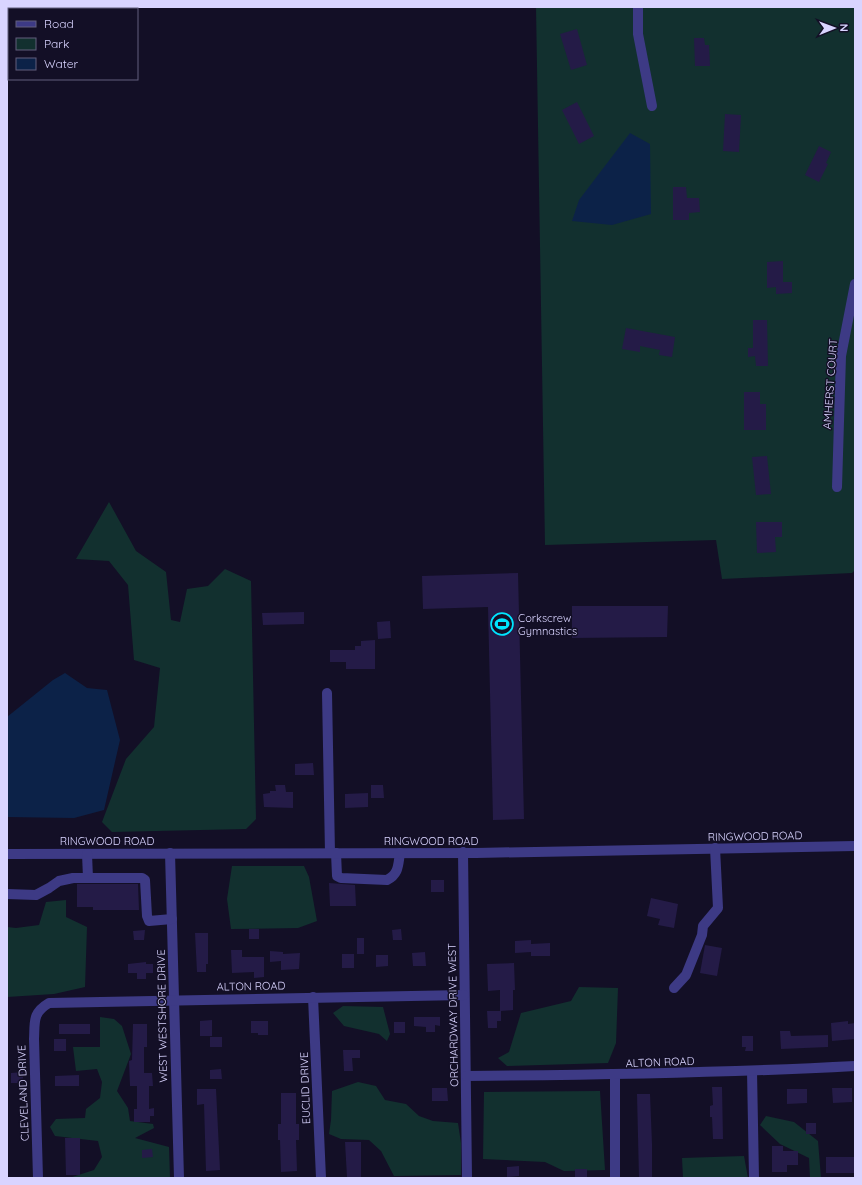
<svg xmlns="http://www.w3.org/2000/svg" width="862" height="1185" font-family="Quicksand,sans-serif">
	<rect width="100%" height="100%" fill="#130f26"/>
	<g fill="#12302f">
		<polygon points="536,7 855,7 855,570 852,573 722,579 716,540 545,545"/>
		<polygon points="109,502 136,551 166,572 171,620 180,622 187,589 208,586 225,569 251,581 256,819 246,829 112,832 102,822 126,759 154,727 160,668 134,660 128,585 109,561 76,559"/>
		<polygon points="232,866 304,866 309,877 317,921 298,928 231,929 227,899"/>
		<polygon points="66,900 66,917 87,927 85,987 54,994 7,997 7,927 16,928 39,925 46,902"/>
		<polygon points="579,987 618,988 616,1043 608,1063 507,1066 498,1058 509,1052 521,1013 571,1001"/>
		<polygon points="343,1006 383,1007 390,1034 387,1041 379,1034 344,1026 333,1013"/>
		<polygon points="100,1017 114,1019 122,1026 131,1054 117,1091 128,1108 130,1121 153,1124 154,1128 135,1138 169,1147 170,1178 69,1178 94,1170 102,1157 98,1141 55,1136 50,1127 56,1119 85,1118 86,1109 100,1098 102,1082 97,1069 76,1071 73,1047 100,1047"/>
		<polygon points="358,1082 376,1086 385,1100 406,1104 419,1116 433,1121 458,1123 461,1143 461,1175 394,1176 381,1151 369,1140 341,1139 329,1134 331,1120 332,1091"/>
		<polygon points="600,1091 605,1170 564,1171 545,1162 483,1159 484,1092"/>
		<polygon points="766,1116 794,1122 818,1141 821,1178 810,1178 809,1158 780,1144 760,1125"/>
		<polygon points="744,1156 748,1178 683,1178 682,1158"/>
	</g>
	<g fill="#0c2248">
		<polygon points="630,133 650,144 651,214 612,225 572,221 579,200"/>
		<polygon points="65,673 87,688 107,690 120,740 104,810 74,818 7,817 7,717 53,680"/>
	</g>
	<g fill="#241b47">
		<polygon points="577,29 587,65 571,70 560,34"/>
		<polygon points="694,38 704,38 705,45 709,45 710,66 695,66"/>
		<polygon points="577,102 594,136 579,144 562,110"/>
		<polygon points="725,114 741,115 739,152 723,151"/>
		<polygon points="819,146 831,152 826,163 828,164 819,182 805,175"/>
		<polygon points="673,187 686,187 687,198 699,198 700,212 689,213 689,220 673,220"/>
		<polygon points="783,261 783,282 792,282 792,293 776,294 776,287 767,288 767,262"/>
		<polygon points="753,320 767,320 768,366 756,366 755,356 748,357 748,348 753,348"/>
		<polygon points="626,328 675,337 672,357 659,355 660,350 640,346 640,352 622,349"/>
		<polygon points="744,392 760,392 760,404 766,404 766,430 744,430"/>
		<polygon points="767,456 771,494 756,495 752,457"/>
		<polygon points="756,522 782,522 782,537 775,537 776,552 757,553"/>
		<polygon points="518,573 524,819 493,820 488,607 423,609 422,576"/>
		<polygon points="572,606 668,606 667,637 572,638"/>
		<polygon points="304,612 304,624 263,625 262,613"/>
		<polygon points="390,621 391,638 378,639 377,622"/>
		<polygon points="375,640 375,669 346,669 346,662 330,662 330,650 355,650 355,646 361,646 361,641"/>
		<polygon points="313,763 314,775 295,775 295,764"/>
		<polygon points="275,785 285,785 286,792 293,792 293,808 264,807 263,794 270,793 270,791 276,791"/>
		<polygon points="371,785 383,785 384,798 371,798"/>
		<polygon points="368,793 368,807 345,808 345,794"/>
		<rect x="431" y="880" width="13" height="12"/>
		<polygon points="329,883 355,885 356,906 330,906"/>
		<polygon points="77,884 138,884 139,910 93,910 93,907 77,907"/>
		<polygon points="651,898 678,904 674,928 658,925 660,919 647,916"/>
		<rect x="249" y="929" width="10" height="10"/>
		<polygon points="401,929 402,940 393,940 392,930"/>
		<polygon points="145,930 144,940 134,940 133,931"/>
		<polygon points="195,933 208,933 208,964 206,964 206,972 197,972"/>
		<rect x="357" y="938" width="7" height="16"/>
		<polygon points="531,940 531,944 550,943 550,956 531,956 531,952 515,953 515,941"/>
		<polygon points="705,945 722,948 717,976 700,973"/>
		<polygon points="231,950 242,950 242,957 264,957 264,977 254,978 254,972 232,973"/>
		<polygon points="270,951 283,952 283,954 300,953 299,969 281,970 281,961 270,962"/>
		<polygon points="425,952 426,966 413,966 412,953"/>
		<rect x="342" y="954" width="12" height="14"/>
		<polygon points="376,955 388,955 388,966 376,967"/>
		<polygon points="146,962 146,964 153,964 153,973 146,973 146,979 137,979 137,973 128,973 128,964"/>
		<polygon points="514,963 515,990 513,990 513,1010 500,1011 500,990 488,991 487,964"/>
		<polygon points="487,1011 501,1011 501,1021 497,1021 497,1028 488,1028"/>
		<polygon points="414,1017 440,1017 440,1026 435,1025 435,1032 426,1032 426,1027 414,1026"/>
		<polygon points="212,1020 212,1036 200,1036 200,1021"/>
		<polygon points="251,1021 268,1021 268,1035 258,1035 258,1033 251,1033"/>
		<polygon points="848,1021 848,1024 855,1023 855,1039 832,1041 831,1023"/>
		<rect x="394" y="1022" width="11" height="11"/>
		<rect x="59" y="1024" width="31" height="10"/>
		<polygon points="133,1024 147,1024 147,1047 144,1047 144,1073 152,1073 153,1086 149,1086 149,1109 154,1108 154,1116 150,1116 150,1122 134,1122 134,1109 137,1109 137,1086 130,1086 129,1061 132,1060"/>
		<polygon points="780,1031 790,1031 791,1036 828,1035 828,1047 781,1049"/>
		<polygon points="742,1036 753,1036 753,1051 745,1051 746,1047 742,1047"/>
		<rect x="210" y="1037" width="12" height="10"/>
		<rect x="54" y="1039" width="12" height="12"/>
		<polygon points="343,1050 360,1050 360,1058 352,1058 353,1071 344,1071"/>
		<polygon points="221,1069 222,1079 210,1079 210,1070"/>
		<polygon points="23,1072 23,1083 11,1083 11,1073"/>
		<polygon points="79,1075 79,1086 55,1086 55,1076"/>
		<polygon points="712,1087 722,1087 723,1139 713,1139 712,1117 710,1117 710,1106 713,1105"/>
		<polygon points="432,1088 447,1088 448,1101 432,1101"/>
		<polygon points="832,1088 852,1088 852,1102 833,1103"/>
		<polygon points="197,1089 216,1089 220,1170 206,1171 204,1104 197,1105"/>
		<polygon points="787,1089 807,1089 807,1103 787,1104"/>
		<polygon points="281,1093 296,1093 296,1124 299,1124 299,1140 296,1140 297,1171 281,1172 280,1140 278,1140 278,1124 281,1124"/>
		<polygon points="637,1094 650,1094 652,1144 652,1178 639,1178"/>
		<rect x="806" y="1123" width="10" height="11"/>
		<polygon points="65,1138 80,1138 80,1175 66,1175"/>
		<polygon points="345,1142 361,1142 361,1177 347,1177"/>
		<polygon points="772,1146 783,1146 783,1151 798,1151 798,1165 787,1165 787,1172 772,1172"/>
		<polygon points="152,1149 153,1157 142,1158 142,1150"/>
		<rect x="826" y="1157" width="29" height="16"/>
		<polygon points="519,1166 519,1176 507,1177 507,1167"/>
		<rect x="575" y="1169" width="12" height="9"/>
	</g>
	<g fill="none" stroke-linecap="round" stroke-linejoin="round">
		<g stroke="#3d3a85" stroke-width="10">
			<polyline points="638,7 638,34 652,106"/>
			<polyline points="837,487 841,356 855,284"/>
			<polyline points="327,693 330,853"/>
			<polyline points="463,852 467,1178"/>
			<polyline points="170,853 179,1178"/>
			<path d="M336,853L337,876L341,878L387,880C399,874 398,865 400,853"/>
			<polyline points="7,854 476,853 855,846"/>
			<polyline points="87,854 88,878"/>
			<polyline points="7,894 36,895 49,888 59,881 73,878 142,878 145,880 147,916 149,921 172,919"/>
			<polyline points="674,988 686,975 702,935 703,926 718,908 715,848"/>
			<polyline points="313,997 321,1178"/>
			<polyline points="752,1071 754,1178"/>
			<polyline points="615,1075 615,1178"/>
			<path d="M466,1076C596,1075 725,1073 855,1066"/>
			<path d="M38,1178L34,1039C35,1022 32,1013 49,1003L464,995"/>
		</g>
	</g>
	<defs>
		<g id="stadium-ring" transform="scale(1.15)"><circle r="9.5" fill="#130f26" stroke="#00e5ff" stroke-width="1.5"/><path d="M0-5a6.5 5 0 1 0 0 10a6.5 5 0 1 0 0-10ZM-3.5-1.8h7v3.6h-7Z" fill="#00e5ff"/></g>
	</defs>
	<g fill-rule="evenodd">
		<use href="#stadium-ring" x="502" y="624"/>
	</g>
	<g text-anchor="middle" stroke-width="3" stroke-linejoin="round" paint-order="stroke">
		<g font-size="11" fill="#d9d4ff" stroke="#130f26">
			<text transform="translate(830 384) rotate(-86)" y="4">AMHERST COURT</text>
			<text transform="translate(755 836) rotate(-1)" y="4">RINGWOOD ROAD</text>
			<text x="107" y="845">RINGWOOD ROAD</text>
			<text x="431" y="845">RINGWOOD ROAD</text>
			<text transform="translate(251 986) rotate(-1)" y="4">ALTON ROAD</text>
			<text transform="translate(453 1015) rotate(-91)" y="4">ORCHARDWAY DRIVE WEST</text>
			<text transform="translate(162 1016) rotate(-91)" y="4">WEST WESTSHORE DRIVE</text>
			<text transform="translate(660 1062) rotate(-2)" y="4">ALTON ROAD</text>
			<text transform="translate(305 1088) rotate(-92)" y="4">EUCLID DRIVE</text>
			<text transform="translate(23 1093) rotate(-92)" y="4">CLEVELAND DRIVE</text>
		</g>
		<g font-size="11" fill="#d9d4ff" stroke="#130f26" text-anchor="start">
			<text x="518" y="622">Corkscrew<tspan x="518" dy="13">Gymnastics</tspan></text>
		</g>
	</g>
	<rect width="862" height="1185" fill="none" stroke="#d9d4ff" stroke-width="16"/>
	<rect x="8" y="8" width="130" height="72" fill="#130f26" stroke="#625e7d"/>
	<rect x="16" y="21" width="20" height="6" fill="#3d3a85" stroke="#625e7d"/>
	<text x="44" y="28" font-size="12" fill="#d9d4ff">Road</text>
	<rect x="16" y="38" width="20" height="12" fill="#12302f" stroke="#625e7d"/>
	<text x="44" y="48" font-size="12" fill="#d9d4ff">Park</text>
	<rect x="16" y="58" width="20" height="12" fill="#0c2248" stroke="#625e7d"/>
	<text x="44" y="68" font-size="12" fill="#d9d4ff">Water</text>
	<g transform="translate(834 28) rotate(89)" stroke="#130f26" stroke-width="3" paint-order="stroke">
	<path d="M0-3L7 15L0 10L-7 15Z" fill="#d9d4ff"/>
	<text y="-6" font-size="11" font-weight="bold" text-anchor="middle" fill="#d9d4ff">N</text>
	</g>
</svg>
